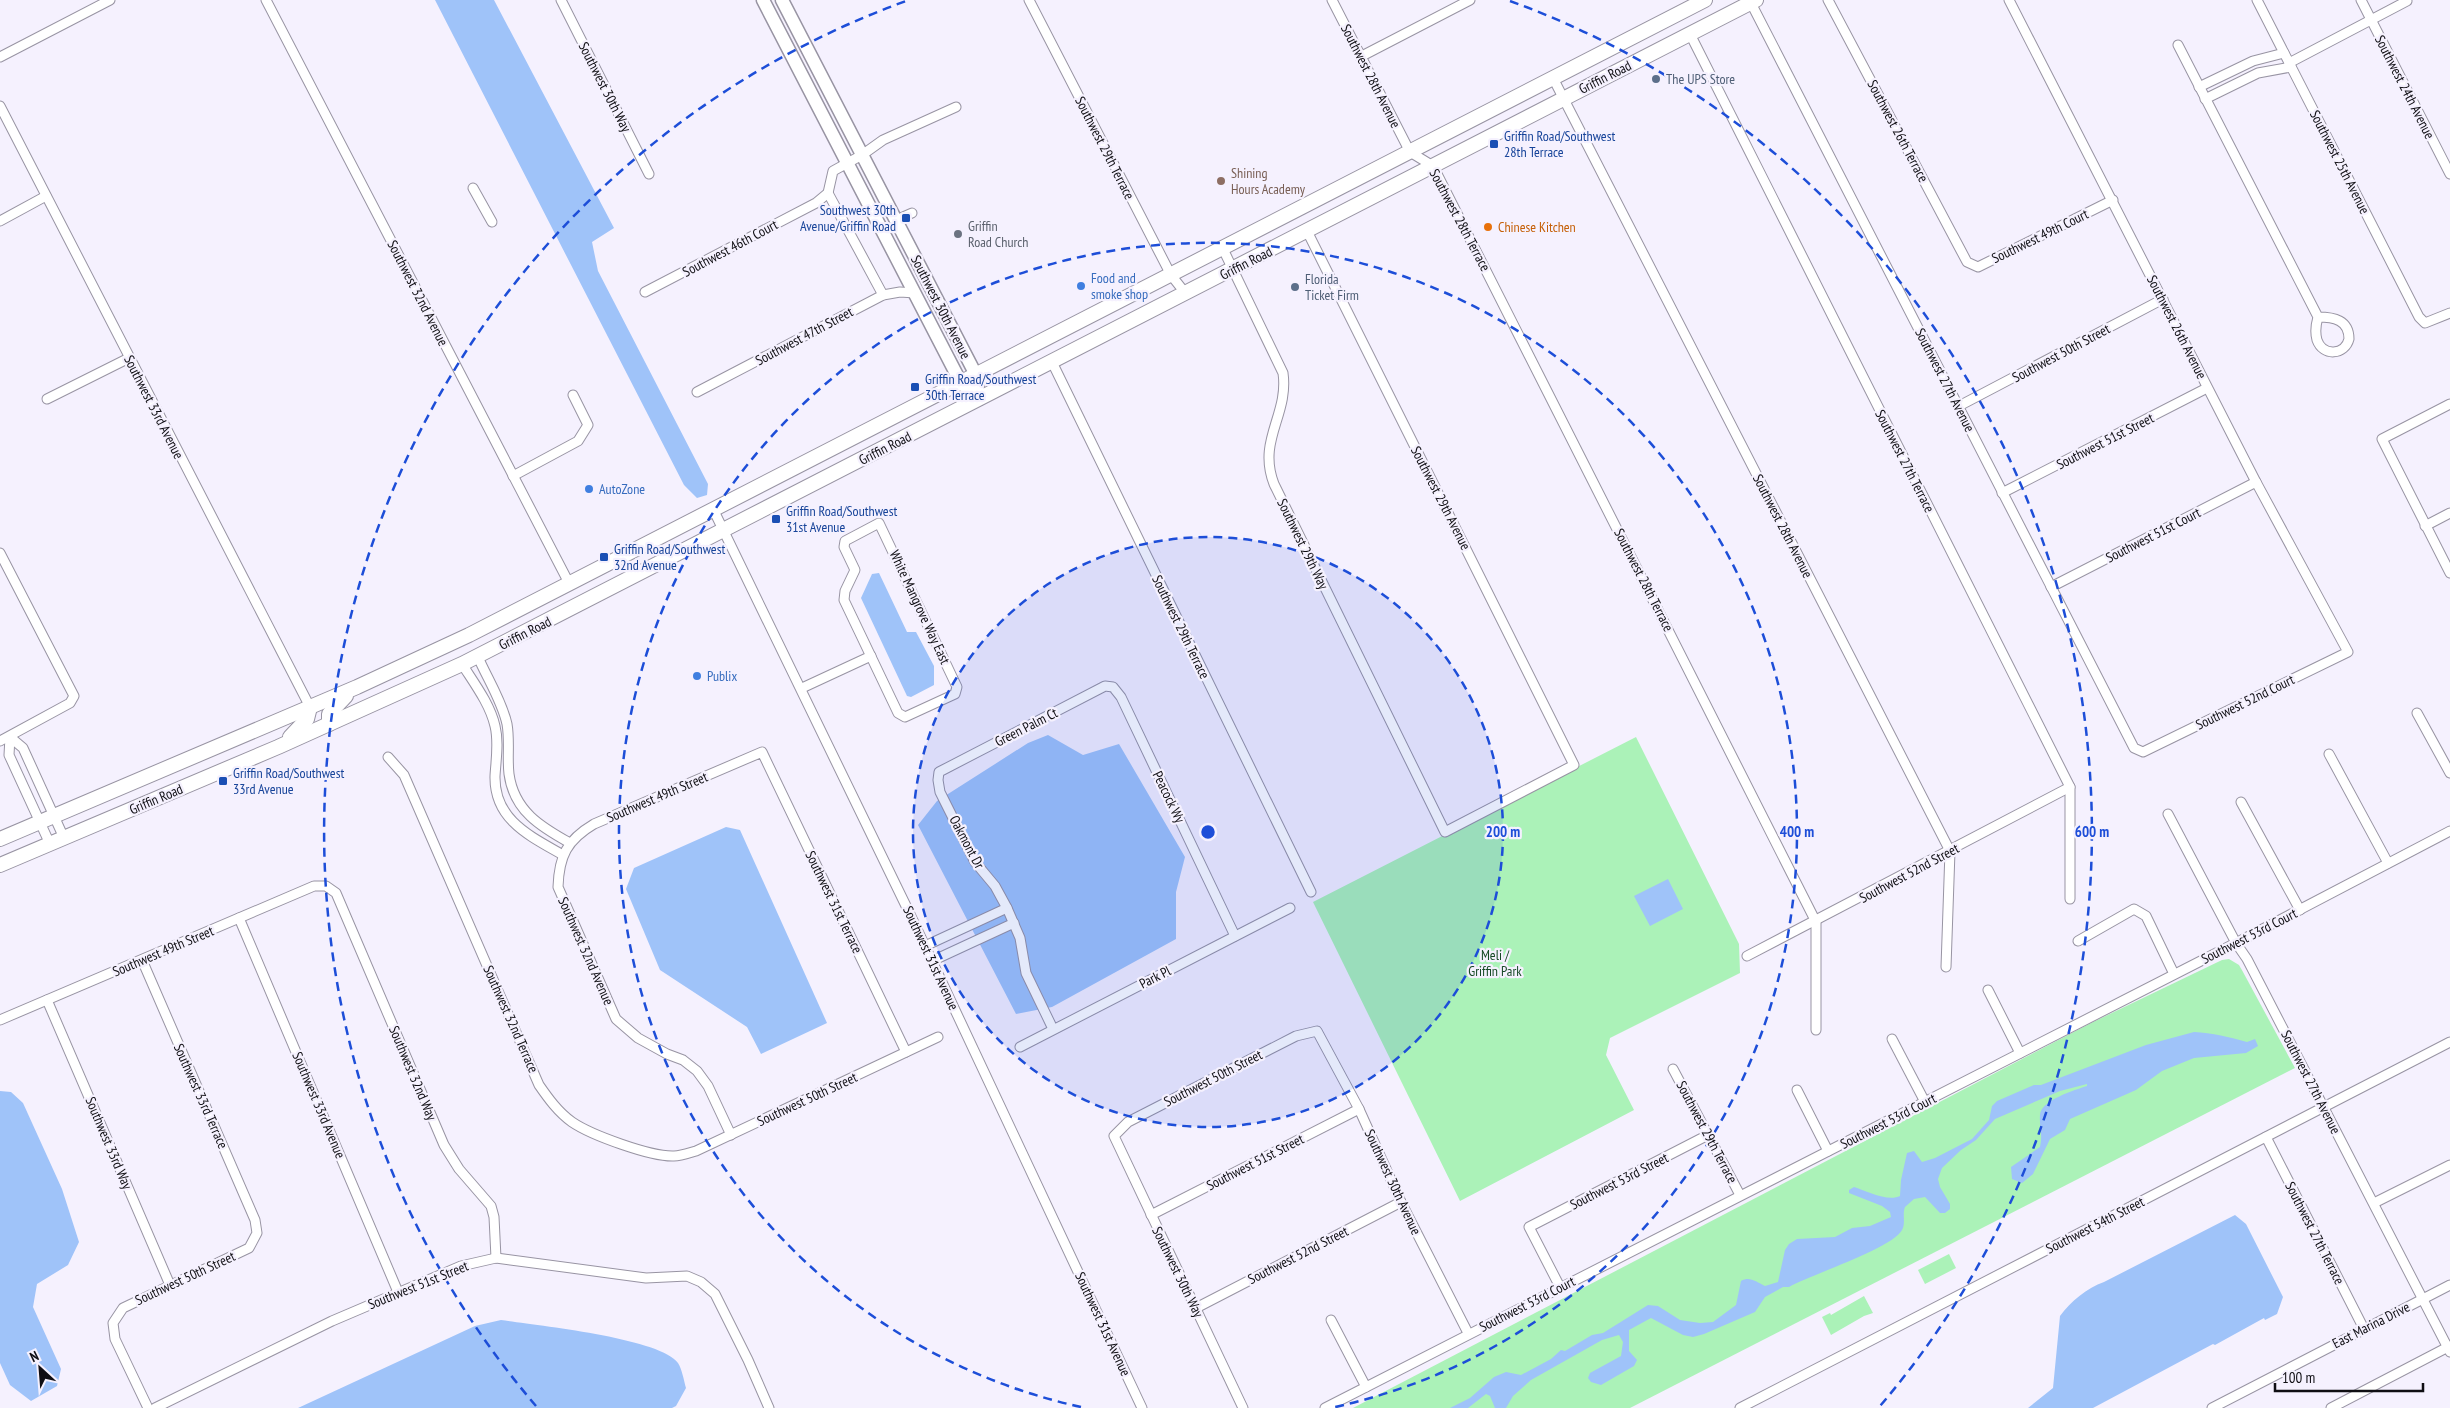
<svg xmlns="http://www.w3.org/2000/svg" width="2450" height="1408" font-family="'PT Sans Narrow',sans-serif">
	<rect width="100%" height="100%" fill="#f5f1fe"/>
	<g fill="#abf2b8">
		<polygon points="1636,737 1739,944 1740,973 1610,1038 1606,1055 1634,1110 1460,1201 1313,902"/>
		<polygon points="2229,959 2239,965 2243,972 2295,1068 1630,1408 1353,1408 2091,1023 2222,960"/>
		<polygon points="1949,1254 1956,1268 1925,1284 1918,1270"/>
		<polygon points="1864,1296 1873,1313 1864,1316 1831,1335 1822,1317 1830,1313 1831,1315"/>
	</g>
	<g fill="#9fc3f9">
		<polygon points="435,0 494,0 614,228 592,242 598,271 708,484 707,495 697,498 684,485"/>
		<polygon points="879,573 907,632 916,632 934,666 934,685 911,697 907,696 861,598 872,574"/>
		<polygon points="1048,735 1083,755 1119,744 1185,857 1176,892 1176,939 1052,1007 1016,1014 918,825 937,801 1028,743"/>
		<polygon points="726,827 740,830 827,1023 761,1054 747,1027 660,970 626,889 634,868"/>
		<polygon points="1668,879 1683,909 1650,926 1634,896"/>
		<path d="M2194,1032C2212,1033 2230,1037 2247,1042L2255,1039L2258,1046L2246,1053L2194,1058L2162,1071L2136,1090L2070,1119L2065,1130L2050,1139L2033,1174L2022,1183L2012,1179L2011,1167L2040,1147C2043,1133 2039,1126 2040,1115C2041,1100 2075,1090 2087,1086V1084L2060,1091L1995,1119L1976,1140L1961,1150L1942,1168L1938,1179L1940,1187L1950,1204V1209L1945,1213H1940L1925,1197L1914,1199L1905,1207C1902,1214 1906,1223 1902,1230C1893,1248 1810,1275 1789,1287H1783L1765,1297L1755,1312L1704,1334L1693,1337L1683,1335L1651,1318L1629,1330V1351L1637,1360L1634,1366L1601,1385L1591,1382L1588,1378L1590,1373L1621,1356L1623,1342L1619,1335L1602,1340L1531,1380L1513,1396L1506,1408H1495L1490,1396L1486,1394L1468,1408H1450L1470,1398L1494,1377L1506,1372L1521,1375L1551,1359L1561,1350L1565,1351L1592,1335L1603,1333L1648,1305L1658,1306L1680,1320L1700,1323L1713,1322L1736,1305L1741,1281C1750,1276 1756,1282 1765,1286L1778,1282L1785,1250L1789,1244L1797,1239L1835,1237L1852,1228L1870,1226L1891,1217L1890,1212L1882,1206L1849,1193V1190L1854,1187C1866,1191 1888,1202 1900,1196L1901,1180L1907,1153L1914,1151L1922,1162L1935,1158L1972,1139L1989,1120L1992,1106L1997,1101L2034,1085H2041L2146,1045Z"/>
		<polygon points="0,1091 11,1092 23,1103 62,1189 79,1242 68,1265 37,1284 33,1307 61,1369 57,1386 31,1401 10,1385 0,1363"/>
		<path d="M2235,1215L2246,1224L2283,1297L2277,1314L2265,1320L2264,1318L2215,1345L2213,1344L2093,1408H2028L2053,1388L2060,1316C2071,1301 2087,1288 2104,1282Z"/>
		<path d="M501,1320C534,1325 661,1338 678,1363C682,1369 684,1381 686,1388L676,1406L672,1408H298L475,1326Z"/>
	</g>
	<g fill="none" stroke-linecap="round" stroke-linejoin="round">
		<g stroke="#9894a3" stroke-width="11">
			<g id="minor">
				<polyline points="266,0 570,585"/>
				<polyline points="561,0 649,174"/>
				<polyline points="1029,0 1171,275 1186,294"/>
				<polyline points="1332,0 1410,152 1433,166 1816,922 1816,1030"/>
				<polyline points="1828,0 1967,262 1978,267 2113,200"/>
				<polyline points="2257,0 2419,317 2425,323 2450,313"/>
				<polyline points="2361,0 2450,174"/>
				<polyline points="1751,3 2134,748 2143,752 2348,652 2256,482 2009,0"/>
				<polyline points="1690,34 2070,787 2070,899"/>
				<path d="M2178,45L2318,317C2316,324 2315,333 2317,340C2323,357 2345,355 2349,339C2349,320 2334,317 2318,317"/>
				<polyline points="0,57 110,0"/>
				<polyline points="1360,57 1470,0"/>
				<polyline points="2289,63 2407,1"/>
				<polyline points="1553,78 1950,851 1946,967"/>
				<polyline points="2199,87 2253,61 2284,53"/>
				<polyline points="2205,99 2258,73 2291,67"/>
				<polyline points="0,106 310,707"/>
				<polyline points="473,188 492,222"/>
				<polyline points="828,193 883,295"/>
				<polyline points="896,220 912,213"/>
				<polyline points="0,221 46,196"/>
				<path d="M1223,249L1283,373C1289,415 1257,440 1274,484L1445,832L1574,765L1307,231"/>
				<polyline points="645,292 816,203 828,193 833,171 862,155 883,140 956,107"/>
				<polyline points="1052,362 1311,892"/>
				<polyline points="697,392 883,295 900,292 915,293"/>
				<polyline points="47,399 129,358"/>
				<polyline points="2450,404 2382,439 2450,573"/>
				<polyline points="1959,406 2163,299"/>
				<polyline points="513,476 578,441 588,425 573,395"/>
				<polyline points="2002,493 2207,388"/>
				<polyline points="714,511 908,910 1142,1408"/>
				<polygon points="879,523 957,687 955,694 905,717 898,713 844,600 845,591 855,570 844,547 845,541"/>
				<polyline points="2425,526 2450,513"/>
				<polyline points="0,553 74,696 70,703 0,741"/>
				<polyline points="2051,587 2256,482"/>
				<path d="M478,657C487,678 502,701 507,724C510,741 507,758 509,774C514,811 541,827 570,843"/>
				<path d="M462,664C474,683 490,704 495,726C499,742 496,759 495,776C494,820 530,836 563,855"/>
				<polyline points="802,688 871,656"/>
				<polyline points="2417,713 2450,773"/>
				<polyline points="10,737 23,748 64,838"/>
				<polyline points="10,737 9,755 50,844"/>
				<polyline points="2329,754 2388,863"/>
				<path d="M388,757L404,775L539,1085C548,1098 558,1112 572,1122C591,1135 651,1157 674,1156C681,1156 689,1153 696,1151L938,1037"/>
				<polyline points="2241,802 2300,910"/>
				<polyline points="2168,814 2236,943 2247,959 2450,1352"/>
				<polyline points="239,918 398,1292"/>
				<polyline points="2078,941 2134,909 2146,916 2174,974"/>
				<polyline points="925,946 1007,908"/>
				<polyline points="1747,956 2070,787"/>
				<polyline points="142,960 255,1220 257,1233 249,1248 123,1308 113,1323 115,1339 148,1408"/>
				<polyline points="932,961 1014,923"/>
				<polyline points="1988,990 2020,1053"/>
				<polyline points="47,1000 170,1285"/>
				<polyline points="0,1020 314,886 326,886 336,893 444,1145 459,1169 491,1206 494,1217 496,1258"/>
				<polyline points="1053,1029 1026,973 1020,938 1007,908 995,886 975,862 940,792 938,780 939,772 1105,686 1113,687 1121,697 1235,936"/>
				<polyline points="1892,1039 1925,1102"/>
				<polyline points="1020,1047 1290,908"/>
				<polyline points="1673,1069 1740,1195"/>
				<polyline points="1797,1090 1828,1151"/>
				<path d="M731,1135L708,1086L697,1071L683,1060L667,1054L638,1038L616,1019L558,887C559,856 567,840 594,824L762,752L906,1052"/>
				<polyline points="2266,1137 2364,1329"/>
				<polyline points="2374,1203 2450,1165"/>
				<polyline points="1151,1215 1359,1109"/>
				<polyline points="1560,1287 1529,1227 1708,1135"/>
				<polyline points="1196,1308 1401,1202"/>
				<polyline points="1331,1320 1366,1387"/>
				<polyline points="155,1408 332,1321 461,1266 496,1258 646,1278 687,1276 701,1282 715,1294 748,1360 769,1408"/>
				<polyline points="1243,1408 1114,1136 1128,1122 1296,1036 1317,1031 1359,1109 1401,1202 1468,1333"/>
				<polyline points="1325,1408 2236,943 2450,831"/>
				<polyline points="1740,1408 2450,1042"/>
				<polyline points="2212,1408 2450,1285"/>
				<polyline points="2331,1408 2450,1346"/>
			</g>
		</g>
		<g stroke="#9894a3" stroke-width="15">
			<g id="secondary">
				<polyline points="763,0 961,383 979,399"/>
				<polyline points="782,0 976,375 979,399"/>
			</g>
		</g>
		<g stroke="#9894a3" stroke-width="16">
			<g id="primary">
				<polyline points="329,724 329,714 346,696"/>
				<polyline points="290,737 307,719 310,707"/>
				<polyline points="0,839 357,687 469,635 1705,0"/>
				<polyline points="0,865 278,747 462,664 1756,0"/>
			</g>
		</g>
		<use href="#minor" stroke="#fff" stroke-width="9"/>
		<use href="#secondary" stroke="#fff" stroke-width="12"/>
		<use href="#primary" stroke="#fff" stroke-width="14"/>
	</g>
	<circle cx="1208" cy="832" r="295" fill="#1d4ed8" fill-opacity=".12"/>
	<g fill="none" stroke="#1d4ed8" stroke-width="2.5" stroke-dasharray="9 6">
		<circle cx="1208" cy="832" r="295"/>
		<path d="M1081 1407A589 589 0 1 1 1335 1407"/>
		<path d="M536 1406A884 884 0 0 1 906 1M1510 1A884 884 0 0 1 1880 1406"/>
	</g>
	<g fill="#5c6f8a" stroke="#f5f1fe" stroke-width="2">
		<circle cx="1656" cy="79" r="5"/>
		<circle cx="1295" cy="287" r="5"/>
	</g>
	<g fill="#1a4fb4" stroke="#f5f1fe" stroke-width="2">
		<rect x="1489" y="139" width="10" height="10" rx="2.5"/>
		<rect x="901" y="213" width="10" height="10" rx="2.5"/>
		<rect x="910" y="382" width="10" height="10" rx="2.5"/>
		<rect x="771" y="514" width="10" height="10" rx="2.5"/>
		<rect x="599" y="552" width="10" height="10" rx="2.5"/>
		<rect x="218" y="776" width="10" height="10" rx="2.5"/>
	</g>
	<circle fill="#8d6e63" stroke="#f5f1fe" stroke-width="2" cx="1221" cy="181" r="5"/>
	<circle fill="#e8710a" stroke="#f5f1fe" stroke-width="2" cx="1488" cy="227" r="5"/>
	<circle fill="#6b7280" stroke="#f5f1fe" stroke-width="2" cx="958" cy="234" r="5"/>
	<g fill="#3f7fe0" stroke="#f5f1fe" stroke-width="2">
		<circle cx="1081" cy="286" r="5"/>
		<circle cx="589" cy="489" r="5"/>
		<circle cx="697" cy="676" r="5"/>
	</g>
	<g text-anchor="middle" stroke-width="4.5" stroke-linejoin="round" paint-order="stroke">
		<g font-size="14" fill="#0f0e13" stroke="#f5f1fe">
			<text transform="translate(1371 76) rotate(63)" y="5">Southwest 28th Avenue</text>
			<text transform="translate(1605 77) rotate(-27)" y="5">Griffin Road</text>
			<text transform="translate(605 87) rotate(63)" y="5">Southwest 30th Way</text>
			<text transform="translate(2405 87) rotate(63)" y="5">Southwest 24th Avenue</text>
			<text transform="translate(1898 131) rotate(62)" y="5">Southwest 26th Terrace</text>
			<text transform="translate(1105 148) rotate(63)" y="5">Southwest 29th Terrace</text>
			<text transform="translate(2340 162) rotate(63)" y="5">Southwest 25th Avenue</text>
			<text transform="translate(1460 220) rotate(62)" y="5">Southwest 28th Terrace</text>
			<text transform="translate(2040 236) rotate(-26)" y="5">Southwest 49th Court</text>
			<text transform="translate(730 248) rotate(-28)" y="5">Southwest 46th Court</text>
			<text transform="translate(1246 263) rotate(-27)" y="5">Griffin Road</text>
			<text transform="translate(418 293) rotate(63)" y="5">Southwest 32nd Avenue</text>
			<text transform="translate(941 307) rotate(63)" y="5">Southwest 30th Avenue</text>
			<text transform="translate(2177 327) rotate(63)" y="5">Southwest 26th Avenue</text>
			<text transform="translate(804 336) rotate(-28)" y="5">Southwest 47th Street</text>
			<text transform="translate(2061 353) rotate(-28)" y="5">Southwest 50th Street</text>
			<text transform="translate(1945 380) rotate(63)" y="5">Southwest 27th Avenue</text>
			<text transform="translate(154 407) rotate(63)" y="5">Southwest 33rd Avenue</text>
			<text transform="translate(2105 441) rotate(-27)" y="5">Southwest 51st Street</text>
			<text transform="translate(885 448) rotate(-27)" y="5">Griffin Road</text>
			<text transform="translate(1905 461) rotate(63)" y="5">Southwest 27th Terrace</text>
			<text transform="translate(1441 498) rotate(63)" y="5">Southwest 29th Avenue</text>
			<text transform="translate(1783 526) rotate(63)" y="5">Southwest 28th Avenue</text>
			<text transform="translate(2153 535) rotate(-27)" y="5">Southwest 51st Court</text>
			<text transform="translate(1303 544) rotate(64)" y="5">Southwest 29th Way</text>
			<text transform="translate(1644 580) rotate(63)" y="5">Southwest 28th Terrace</text>
			<text transform="translate(920 607) rotate(65)" y="5">White Mangrove Way East</text>
			<text transform="translate(1181 627) rotate(64)" y="5">Southwest 29th Terrace</text>
			<text transform="translate(525 633) rotate(-27)" y="5">Griffin Road</text>
			<text transform="translate(2245 702) rotate(-26)" y="5">Southwest 52nd Court</text>
			<text transform="translate(1026 727) rotate(-27)" y="5">Green Palm Ct</text>
			<text transform="translate(657 797) rotate(-23)" y="5">Southwest 49th Street</text>
			<text transform="translate(1169 797) rotate(64)" y="5">Peacock Wy</text>
			<text transform="translate(156 799) rotate(-23)" y="5">Griffin Road</text>
			<text transform="translate(967 842) rotate(62)" y="5">Oakmont Dr</text>
			<text transform="translate(1909 873) rotate(-28)" y="5">Southwest 52nd Street</text>
			<text transform="translate(834 902) rotate(64)" y="5">Southwest 31st Terrace</text>
			<text transform="translate(2249 936) rotate(-27)" y="5">Southwest 53rd Court</text>
			<text transform="translate(163 951) rotate(-23)" y="5">Southwest 49th Street</text>
			<text transform="translate(586 951) rotate(66)" y="5">Southwest 32nd Avenue</text>
			<text transform="translate(931 958) rotate(65)" y="5">Southwest 31st Avenue</text>
			<text transform="translate(1155 977) rotate(-27)" y="5">Park Pl</text>
			<text transform="translate(511 1019) rotate(66)" y="5">Southwest 32nd Terrace</text>
			<text transform="translate(413 1073) rotate(67)" y="5">Southwest 32nd Way</text>
			<text transform="translate(1213 1078) rotate(-27)" y="5">Southwest 50th Street</text>
			<text transform="translate(2311 1082) rotate(63)" y="5">Southwest 27th Avenue</text>
			<text transform="translate(201 1096) rotate(66)" y="5">Southwest 33rd Terrace</text>
			<text transform="translate(807 1099) rotate(-25)" y="5">Southwest 50th Street</text>
			<text transform="translate(319 1105) rotate(67)" y="5">Southwest 33rd Avenue</text>
			<text transform="translate(1888 1121) rotate(-27)" y="5">Southwest 53rd Court</text>
			<text transform="translate(1707 1132) rotate(62)" y="5">Southwest 29th Terrace</text>
			<text transform="translate(109 1143) rotate(67)" y="5">Southwest 33rd Way</text>
			<text transform="translate(1255 1162) rotate(-27)" y="5">Southwest 51st Street</text>
			<text transform="translate(1619 1181) rotate(-27)" y="5">Southwest 53rd Street</text>
			<text transform="translate(1393 1182) rotate(65)" y="5">Southwest 30th Avenue</text>
			<text transform="translate(2095 1225) rotate(-27)" y="5">Southwest 54th Street</text>
			<text transform="translate(2315 1233) rotate(63)" y="5">Southwest 27th Terrace</text>
			<text transform="translate(1298 1255) rotate(-27)" y="5">Southwest 52nd Street</text>
			<text transform="translate(1178 1272) rotate(64)" y="5">Southwest 30th Way</text>
			<text transform="translate(185 1278) rotate(-25)" y="5">Southwest 50th Street</text>
			<text transform="translate(418 1285) rotate(-22)" y="5">Southwest 51st Street</text>
			<text transform="translate(1527 1304) rotate(-27)" y="5">Southwest 53rd Court</text>
			<text transform="translate(1103 1324) rotate(65)" y="5">Southwest 31st Avenue</text>
			<text transform="translate(2371 1325) rotate(-27)" y="5">East Marina Drive</text>
		</g>
		<g font-size="14" fill="#4e5e75" stroke="#f5f1fe" text-anchor="start">
			<text x="1666" y="84">The UPS Store</text>
			<text x="1305" y="284">Florida<tspan x="1305" dy="16">Ticket Firm</tspan></text>
		</g>
		<g font-size="14" fill="#164399" stroke="#f5f1fe" text-anchor="start">
			<text x="1504" y="141">Griffin Road/Southwest<tspan x="1504" dy="16">28th Terrace</tspan></text>
			<text x="896" y="215" text-anchor="end">Southwest 30th<tspan x="896" dy="16">Avenue/Griffin Road</tspan></text>
			<text x="925" y="384">Griffin Road/Southwest<tspan x="925" dy="16">30th Terrace</tspan></text>
			<text x="786" y="516">Griffin Road/Southwest<tspan x="786" dy="16">31st Avenue</tspan></text>
			<text x="614" y="554">Griffin Road/Southwest<tspan x="614" dy="16">32nd Avenue</tspan></text>
			<text x="233" y="778">Griffin Road/Southwest<tspan x="233" dy="16">33rd Avenue</tspan></text>
		</g>
		<g font-size="14" fill="#785e54" stroke="#f5f1fe" text-anchor="start">
			<text x="1231" y="178">Shining<tspan x="1231" dy="16">Hours Academy</tspan></text>
		</g>
		<g font-size="14" fill="#5b616d" stroke="#f5f1fe" text-anchor="start">
			<text x="968" y="231">Griffin<tspan x="968" dy="16">Road Church</tspan></text>
		</g>
		<g font-size="14" fill="#c56008" stroke="#f5f1fe" text-anchor="start">
			<text x="1498" y="232">Chinese Kitchen</text>
		</g>
		<g font-size="14" fill="#366cbe" stroke="#f5f1fe" text-anchor="start">
			<text x="1091" y="283">Food and<tspan x="1091" dy="16">smoke shop</tspan></text>
			<text x="599" y="494">AutoZone</text>
			<text x="707" y="681">Publix</text>
		</g>
		<g font-size="14" fill="#164925" stroke="#f5f1fe">
			<text x="1495" y="960">Meli /<tspan x="1495" dy="16">Griffin Park</tspan></text>
		</g>
	</g>
	<circle cx="1208" cy="832" r="8" fill="#1d4ed8" stroke="#f5f1fe" stroke-width="2.5"/>
	<g font-size="15" text-anchor="middle" font-weight="bold" fill="#1d4ed8" stroke="#f5f1fe" stroke-width="4.5" stroke-linejoin="round" paint-order="stroke">
		<text x="1503" y="837">200 m</text>
		<text x="1797" y="837">400 m</text>
		<text x="2092" y="837">600 m</text>
	</g>
	<g transform="translate(40 1368) rotate(334)" stroke="#f5f1fe" stroke-width="4" paint-order="stroke">
	<path d="M0-4L9 19L0 12L-9 19Z" fill="#0f0e13"/>
	<text y="-8" font-size="14" font-weight="bold" text-anchor="middle" fill="#0f0e13">N</text>
	</g>
	<path d="M2275 1383v8h148v-8" fill="none" stroke="#0f0e13" stroke-width="2.5"/>
	<text x="2282" y="1383" font-size="15" fill="#0f0e13" stroke="#f5f1fe" stroke-width="4" paint-order="stroke">100 m</text>
</svg>
